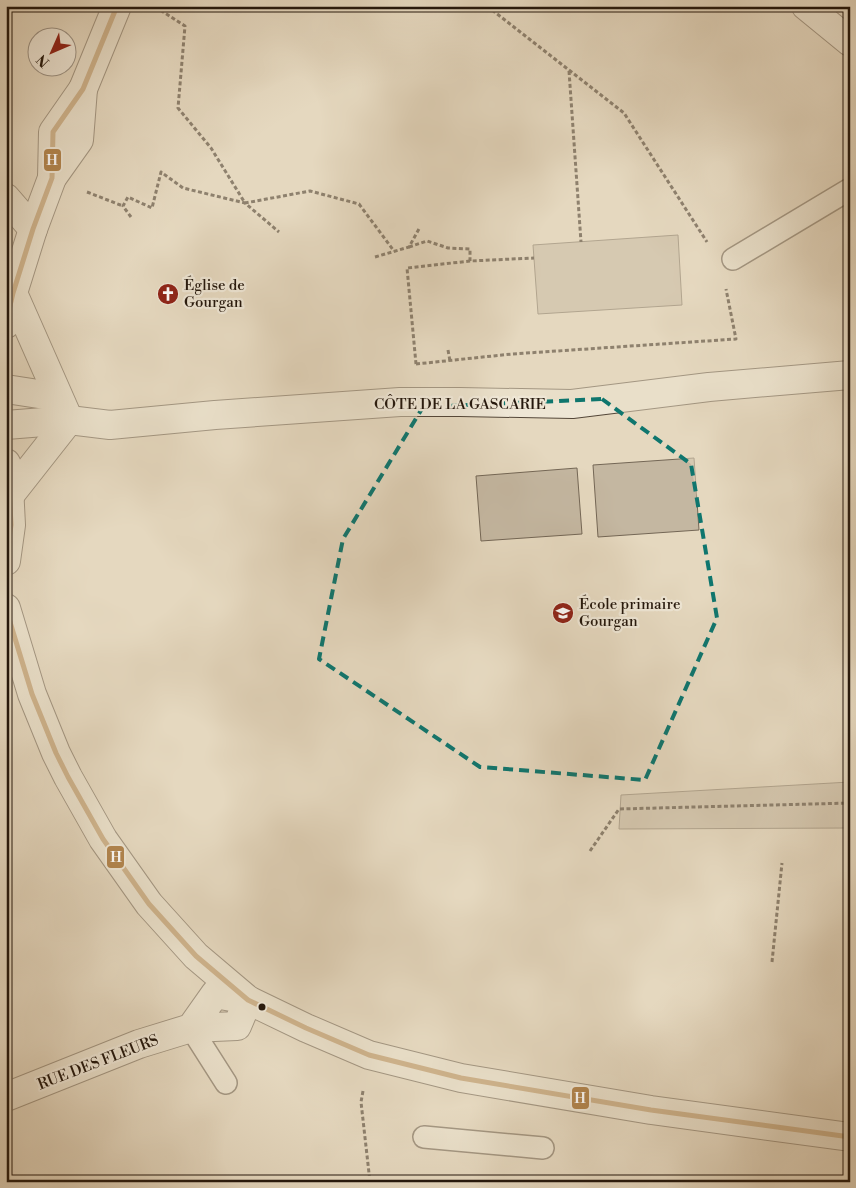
<svg xmlns="http://www.w3.org/2000/svg" width="856" height="1188" font-family="'Libre Bodoni',serif">
	<rect width="100%" height="100%" fill="#e5d8bf"/>
	<filter id="stains"><feTurbulence type="fractalNoise" baseFrequency=".004" numOctaves="4"/><feColorMatrix values="0 0 0 0 .2 0 0 0 0 .09 0 0 0 0 .02 0 0 0 .5 -.17"/></filter>
	<radialGradient id="worn" r=".72"><stop offset=".6" stop-color="#630" stop-opacity="0"/><stop offset="1" stop-color="#630" stop-opacity=".3"/></radialGradient>
	<g fill="#c4b7a1" stroke="#746756">
		<polygon points="678,235 682,305 538,314 533,245"/>
		<polygon points="694,458 699,530 598,537 593,465"/>
		<polygon points="577,468 582,534 481,541 476,476"/>
		<polygon points="850,782 850,828 619,829 621,795"/>
	</g>
	<g fill="none" stroke-linecap="round" stroke-linejoin="round">
		<g stroke="#544739" stroke-width="24">
			<g id="lane">
				<polyline points="733,259 850,189"/>
				<polyline points="191,1028 226,1083"/>
				<polyline points="424,1137 543,1148"/>
			</g>
		</g>
		<g stroke="#544739" stroke-width="30">
			<g id="street">
				<polyline points="806,6 850,42"/>
				<polyline points="52,178 53,132 83,89 117,6"/>
				<polyline points="6,198 33,229"/>
				<polyline points="13,293 69,420"/>
				<polyline points="6,324 13,293 33,229 52,178 79,140 83,89"/>
				<polyline points="6,389 58,397"/>
				<polyline points="6,425 69,420 110,425 215,415 400,402 460,402 572,404 709,387 850,375"/>
				<polyline points="6,463 8,467 11,525 6,561"/>
				<polyline points="10,495 69,420"/>
				<polyline points="6,608 32,694 56,753 68,777 103,839 149,904 196,956 248,1000 306,1028 369,1055 461,1078 651,1110 850,1137"/>
				<polyline points="6,1097 139,1044 191,1028 237,1026 248,1000 215,994 191,1028"/>
			</g>
		</g>
		<g stroke="#24170c" stroke-width="3" stroke-dasharray="4 2.5" stroke-linecap="butt">
			<polyline points="158,6 157,8 185,26 178,108 211,148 245,203 310,191 359,204 394,251"/>
			<polyline points="487,6 624,113 707,242"/>
			<polyline points="569,71 581,242"/>
			<polyline points="87,192 123,206"/>
			<polyline points="131,217 123,206 128,197 152,208 161,172 183,188 245,203 279,232"/>
			<polyline points="409,247 427,241 448,248 470,249 470,261"/>
			<polyline points="375,257 409,247 420,227"/>
			<polyline points="448,350 450,361"/>
			<polyline points="416,364 512,354 736,339 726,289"/>
			<polyline points="416,364 407,268 470,261 534,258"/>
			<polyline points="590,851 619,809 850,803"/>
			<polyline points="772,962 782,863"/>
			<polyline points="363,1091 361,1102 370,1182"/>
		</g>
		<use href="#lane" stroke="#eee6d5" stroke-width="21"/>
		<use href="#street" stroke="#eee6d5" stroke-width="28"/>
		<g stroke="#eee6d5" stroke-width="9">
			<g id="bus-1">
				<polyline points="6,323 13,293 33,229 52,178 53,132 83,89 117,6"/>
				<polyline points="6,464 8,467 11,525 6,559"/>
				<polyline points="6,609 32,694 56,753 68,777 103,839 149,904 196,956 248,1000 306,1028 369,1055 461,1078 651,1110 850,1137"/>
			</g>
		</g>
		<use href="#bus-1" stroke="#b2854e" stroke-width="5"/>
	</g>
	<path d="M0 0H856V1188H0ZM602,399L691,464L717,618L645,780L480,767L319,659L343,539L423,407Z" fill="#e5d8bf" fill-opacity=".55" fill-rule="evenodd"/>
	<path fill="none" stroke="#0f766e" stroke-width="4" stroke-dasharray="10 6" stroke-linejoin="round" d="M602,399L691,464L717,618L645,780L480,767L319,659L343,539L423,407Z"/>
	<defs>
		<g id="church-disc" transform="scale(1.125)"><circle r="9.5" fill="#8f2418" stroke="#eee6d5"/><path d="M-1.2-6h2.4v3.5h3.3v2.4h-3.3V6h-2.4V-.1h-3.3v-2.4h3.3Z" fill="#fff"/></g>
		<g id="school-disc" transform="scale(1.125)"><circle r="9.5" fill="#8f2418" stroke="#eee6d5"/><path d="M0-5L7-2L0 1L-7-2ZM-4 1L0 2.5L4 1V4Q0 6-4 4Z" fill="#fff"/></g>
	</defs>
	<g fill-rule="evenodd">
		<use href="#church-disc" x="168" y="294"/>
		<use href="#school-disc" x="563" y="613"/>
	</g>
	<circle fill="#24170c" stroke="#eee6d5" stroke-width="2" cx="262" cy="1007" r="4.5"/>
	<g text-anchor="middle" stroke-width="4.5" stroke-linejoin="round" paint-order="stroke">
		<g font-size="15" fill="#24170c" stroke="#eee6d5" text-anchor="start">
			<text x="184" y="290">Église de<tspan x="184" dy="17">Gourgan</tspan></text>
			<text x="579" y="609">École primaire<tspan x="579" dy="17">Gourgan</tspan></text>
		</g>
		<g font-size="15" fill="#24170c" stroke="#eee6d5">
			<text x="460" y="409">CÔTE DE LA GASCARIE</text>
			<text transform="translate(98 1062) rotate(-21)" y="5">RUE DES FLEURS</text>
		</g>
	</g>
	<g stroke="#eee6d5" stroke-width="2">
		<rect x="43" y="148" width="19" height="24" rx="5" fill="#b2854e"/>
		<rect x="106" y="845" width="19" height="24" rx="5" fill="#b2854e"/>
		<rect x="571" y="1086" width="19" height="24" rx="5" fill="#b2854e"/>
	</g>
	<g font-size="14" text-anchor="middle" font-weight="bold" fill="#fff">
		<text x="52" y="165">H</text>
		<text x="116" y="862">H</text>
		<text x="580" y="1103">H</text>
	</g>
	<rect width="856" height="1188" fill="none" stroke="#e5d8bf" stroke-width="25"/>
	<rect x="8" y="8" width="841" height="1173" fill="none" stroke="#24170c" stroke-width="2.5"/>
	<rect x="12" y="12" width="831" height="1163" fill="none" stroke="#24170c"/>
	<g transform="translate(52 52) rotate(225)"><circle r="24" fill="#eee6d5" stroke="#9d9385"/>
	<path d="M0-4L9 19L0 12L-9 19Z" fill="#8f2418"/>
	<text y="-8" font-size="14" font-weight="bold" text-anchor="middle" fill="#24170c">N</text>
	</g>
	<rect width="100%" height="100%" filter="url(#stains)"/>
	<rect width="100%" height="100%" fill="url(#worn)"/>
</svg>
